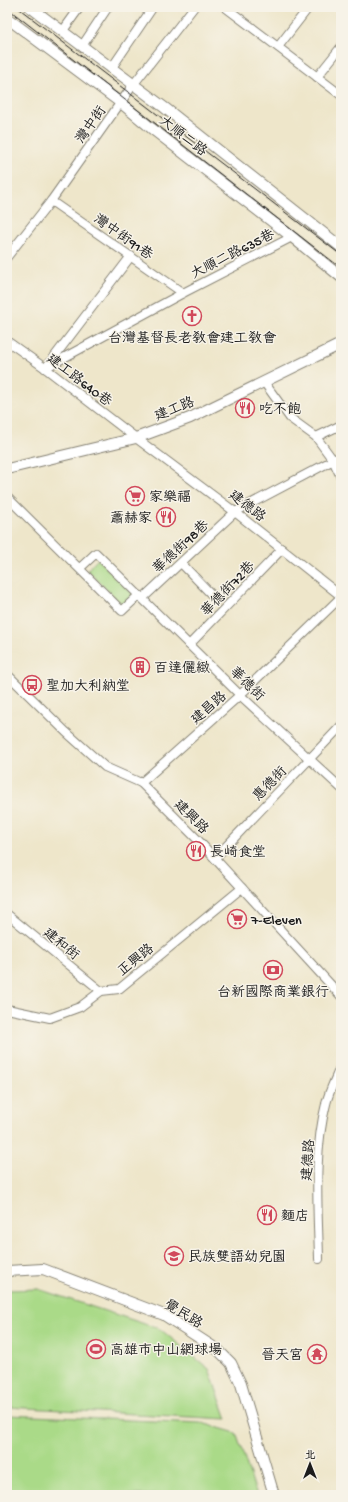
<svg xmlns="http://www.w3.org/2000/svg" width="348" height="1502" font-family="'Gochi Hand','LXGW WenKai TC',sans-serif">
	<rect width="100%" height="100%" fill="#f7f3e8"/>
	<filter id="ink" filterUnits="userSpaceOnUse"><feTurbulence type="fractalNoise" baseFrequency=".025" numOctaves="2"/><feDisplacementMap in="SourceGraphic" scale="8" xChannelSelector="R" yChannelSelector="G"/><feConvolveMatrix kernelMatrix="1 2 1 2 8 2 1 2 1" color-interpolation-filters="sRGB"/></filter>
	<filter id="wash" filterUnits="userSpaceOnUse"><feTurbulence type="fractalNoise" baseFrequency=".012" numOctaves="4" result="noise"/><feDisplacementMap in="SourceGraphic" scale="16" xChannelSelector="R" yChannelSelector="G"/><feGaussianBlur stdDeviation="0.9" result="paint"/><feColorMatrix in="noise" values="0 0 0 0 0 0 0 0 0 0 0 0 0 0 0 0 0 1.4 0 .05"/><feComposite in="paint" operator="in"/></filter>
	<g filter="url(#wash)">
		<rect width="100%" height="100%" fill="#eee6ca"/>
		<g fill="#aada88" stroke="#637b52">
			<polygon points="98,559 134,595 123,606 87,570"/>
			<polygon points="38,1289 160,1329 209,1369 227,1419 7,1407 7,1290"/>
			<polygon points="7,1415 202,1423 236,1433 257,1495 7,1495"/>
		</g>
	</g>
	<g filter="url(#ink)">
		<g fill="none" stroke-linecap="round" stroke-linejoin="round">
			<g stroke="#858173" stroke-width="10">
				<g id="minor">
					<polyline points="225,7 341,95"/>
					<polyline points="62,32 80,7"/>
					<polyline points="82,46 108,7"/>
					<polyline points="278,47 309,7"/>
					<polyline points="111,69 153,7"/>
					<polyline points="317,77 341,47"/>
					<polyline points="51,201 183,293"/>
					<polyline points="7,257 51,201 133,85 194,7"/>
					<polyline points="7,341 45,368 136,438 235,512 341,596"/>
					<polyline points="48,365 131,256"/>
					<polyline points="45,368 183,293 292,237"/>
					<polyline points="264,382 290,418 316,437 333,460 341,477"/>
					<polyline points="316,437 341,425"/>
					<polyline points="7,497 122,611 139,595"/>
					<polyline points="181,563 211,594"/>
					<polyline points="80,568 96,553 240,695 341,788"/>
					<polyline points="143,598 235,512 341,456"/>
					<polyline points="189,645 282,549"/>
					<polyline points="7,674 66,732 105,767 141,783 197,839 341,996"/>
					<polyline points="141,783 240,695 341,597"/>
					<polyline points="215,858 341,726"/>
					<polyline points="7,914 101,991"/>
					<polyline points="7,1009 50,1018 80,1007 101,991 119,989 242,888"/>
					<path d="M319,1259C318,1209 313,1154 326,1104C329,1091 336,1078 341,1065"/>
				</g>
			</g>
			<g stroke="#858173" stroke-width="12">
				<g id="tertiary">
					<polyline points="30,7 165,108 341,247"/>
					<polyline points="7,18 121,103 151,128 292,237 341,277"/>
					<polyline points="7,469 136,438 190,418 341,344"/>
					<polyline points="7,1271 43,1269 164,1315 218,1350 231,1363 241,1384 274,1495"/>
				</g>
			</g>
			<use href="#minor" stroke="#fff" stroke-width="8"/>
			<use href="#tertiary" stroke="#fff" stroke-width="10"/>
			<g stroke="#1c1c1c" stroke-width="1">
				<polyline points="17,7 341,255"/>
				<polyline points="7,8 341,268"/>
			</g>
		</g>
	</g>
	<defs>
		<g id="church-ring" transform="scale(1)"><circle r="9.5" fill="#f7f3e8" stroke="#d1495b" stroke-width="1.5"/><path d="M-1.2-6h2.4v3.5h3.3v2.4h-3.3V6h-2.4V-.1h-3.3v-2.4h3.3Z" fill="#d1495b"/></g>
		<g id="restaurant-ring" transform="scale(1)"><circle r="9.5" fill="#f7f3e8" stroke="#d1495b" stroke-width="1.5"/><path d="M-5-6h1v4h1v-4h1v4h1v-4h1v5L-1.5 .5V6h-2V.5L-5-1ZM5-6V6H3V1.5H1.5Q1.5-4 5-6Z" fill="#d1495b"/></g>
		<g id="supermarket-ring" transform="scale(1)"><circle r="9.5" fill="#f7f3e8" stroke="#d1495b" stroke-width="1.5"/><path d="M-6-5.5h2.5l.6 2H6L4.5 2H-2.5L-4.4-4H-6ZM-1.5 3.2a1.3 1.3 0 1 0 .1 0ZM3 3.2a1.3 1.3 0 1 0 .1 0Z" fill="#d1495b"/></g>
		<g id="building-ring" transform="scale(1)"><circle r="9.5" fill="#f7f3e8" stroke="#d1495b" stroke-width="1.5"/><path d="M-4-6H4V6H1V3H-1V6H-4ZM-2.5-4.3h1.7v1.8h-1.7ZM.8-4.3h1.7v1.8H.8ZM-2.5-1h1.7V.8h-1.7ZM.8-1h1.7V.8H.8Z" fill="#d1495b"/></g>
		<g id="bus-ring" transform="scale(1)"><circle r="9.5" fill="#f7f3e8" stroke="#d1495b" stroke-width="1.5"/><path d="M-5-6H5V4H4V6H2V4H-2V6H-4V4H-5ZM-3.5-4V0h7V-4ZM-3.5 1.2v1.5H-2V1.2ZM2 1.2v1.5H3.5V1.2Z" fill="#d1495b"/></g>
		<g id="bank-ring" transform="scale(1)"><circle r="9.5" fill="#f7f3e8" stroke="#d1495b" stroke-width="1.5"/><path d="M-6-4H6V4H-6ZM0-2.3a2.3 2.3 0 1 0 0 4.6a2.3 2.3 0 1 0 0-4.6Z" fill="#d1495b"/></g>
		<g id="school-ring" transform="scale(1)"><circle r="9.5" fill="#f7f3e8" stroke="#d1495b" stroke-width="1.5"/><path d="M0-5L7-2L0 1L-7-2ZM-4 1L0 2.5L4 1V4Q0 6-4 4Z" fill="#d1495b"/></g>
		<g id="stadium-ring" transform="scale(1)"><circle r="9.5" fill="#f7f3e8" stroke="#d1495b" stroke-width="1.5"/><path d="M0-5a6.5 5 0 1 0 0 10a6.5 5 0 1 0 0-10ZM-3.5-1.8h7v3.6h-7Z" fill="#d1495b"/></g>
		<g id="temple-ring" transform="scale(1)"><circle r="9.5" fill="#f7f3e8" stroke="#d1495b" stroke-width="1.5"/><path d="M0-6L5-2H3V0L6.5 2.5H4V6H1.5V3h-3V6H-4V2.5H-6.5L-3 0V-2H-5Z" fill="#d1495b"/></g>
	</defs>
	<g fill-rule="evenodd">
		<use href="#church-ring" x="192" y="316"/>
		<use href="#restaurant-ring" x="245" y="408"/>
		<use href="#supermarket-ring" x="135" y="496"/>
		<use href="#restaurant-ring" x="166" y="517"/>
		<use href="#building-ring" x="140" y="667"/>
		<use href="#bus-ring" x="32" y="685"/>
		<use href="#restaurant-ring" x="196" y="851"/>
		<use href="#supermarket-ring" x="237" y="919"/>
		<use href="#bank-ring" x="273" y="970"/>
		<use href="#restaurant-ring" x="267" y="1215"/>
		<use href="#school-ring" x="174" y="1256"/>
		<use href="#stadium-ring" x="96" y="1349"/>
		<use href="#temple-ring" x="317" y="1354"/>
	</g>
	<g text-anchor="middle" stroke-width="3" stroke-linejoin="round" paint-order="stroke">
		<g font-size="14" fill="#1c1c1c" stroke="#f7f3e8">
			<text transform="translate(90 124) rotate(-55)" y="5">灣中街</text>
			<text transform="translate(184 135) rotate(38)" y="5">大順二路</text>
			<text transform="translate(124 236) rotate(35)" y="5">灣中街91巷</text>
			<text transform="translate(232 253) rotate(-27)" y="5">大順二路635巷</text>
			<text transform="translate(80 379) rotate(37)" y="5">建工路640巷</text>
			<text transform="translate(174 408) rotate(-22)" y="5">建工路</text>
			<text transform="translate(248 505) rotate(38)" y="5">建德路</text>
			<text transform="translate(180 546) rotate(-43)" y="5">華德街98巷</text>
			<text transform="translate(227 588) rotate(-46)" y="5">華德街72巷</text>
			<text transform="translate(248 683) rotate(44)" y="5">華德街</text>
			<text transform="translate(208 707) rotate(-41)" y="5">建昌路</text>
			<text transform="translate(269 783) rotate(-46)" y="5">惠德街</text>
			<text transform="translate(192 816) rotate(45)" y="5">建興路</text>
			<text transform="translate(62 943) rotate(39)" y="5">建和街</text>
			<text transform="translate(135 959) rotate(-39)" y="5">正興路</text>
			<text transform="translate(307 1160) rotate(-86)" y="5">建德路</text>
			<text transform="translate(184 1313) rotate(31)" y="5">覺民路</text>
		</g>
		<g font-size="14" fill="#1c1c1c" stroke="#f7f3e8" text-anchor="start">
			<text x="192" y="342" text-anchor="middle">台灣基督長老教會建工教會</text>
			<text x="259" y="413">吃不飽</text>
			<text x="149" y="501">家樂福</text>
			<text x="152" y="522" text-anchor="end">蕭赫家</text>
			<text x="154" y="672">百達儷緻</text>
			<text x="46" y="690">聖加大利納堂</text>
			<text x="210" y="856">長崎食堂</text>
			<text x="251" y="924">7-Eleven</text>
			<text x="273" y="996" text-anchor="middle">台新國際商業銀行</text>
			<text x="281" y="1220">麵店</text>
			<text x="188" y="1261">民族雙語幼兒園</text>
			<text x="110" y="1354">高雄市中山網球場</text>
			<text x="303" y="1359" text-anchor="end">晉天宮</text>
		</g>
	</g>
	<rect width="348" height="1502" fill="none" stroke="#f7f3e8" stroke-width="24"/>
	<g transform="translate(310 1464)" stroke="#f7f3e8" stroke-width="3" paint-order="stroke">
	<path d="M0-3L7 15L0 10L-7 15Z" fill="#1c1c1c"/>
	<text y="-6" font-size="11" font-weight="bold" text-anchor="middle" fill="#1c1c1c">北</text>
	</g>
</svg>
